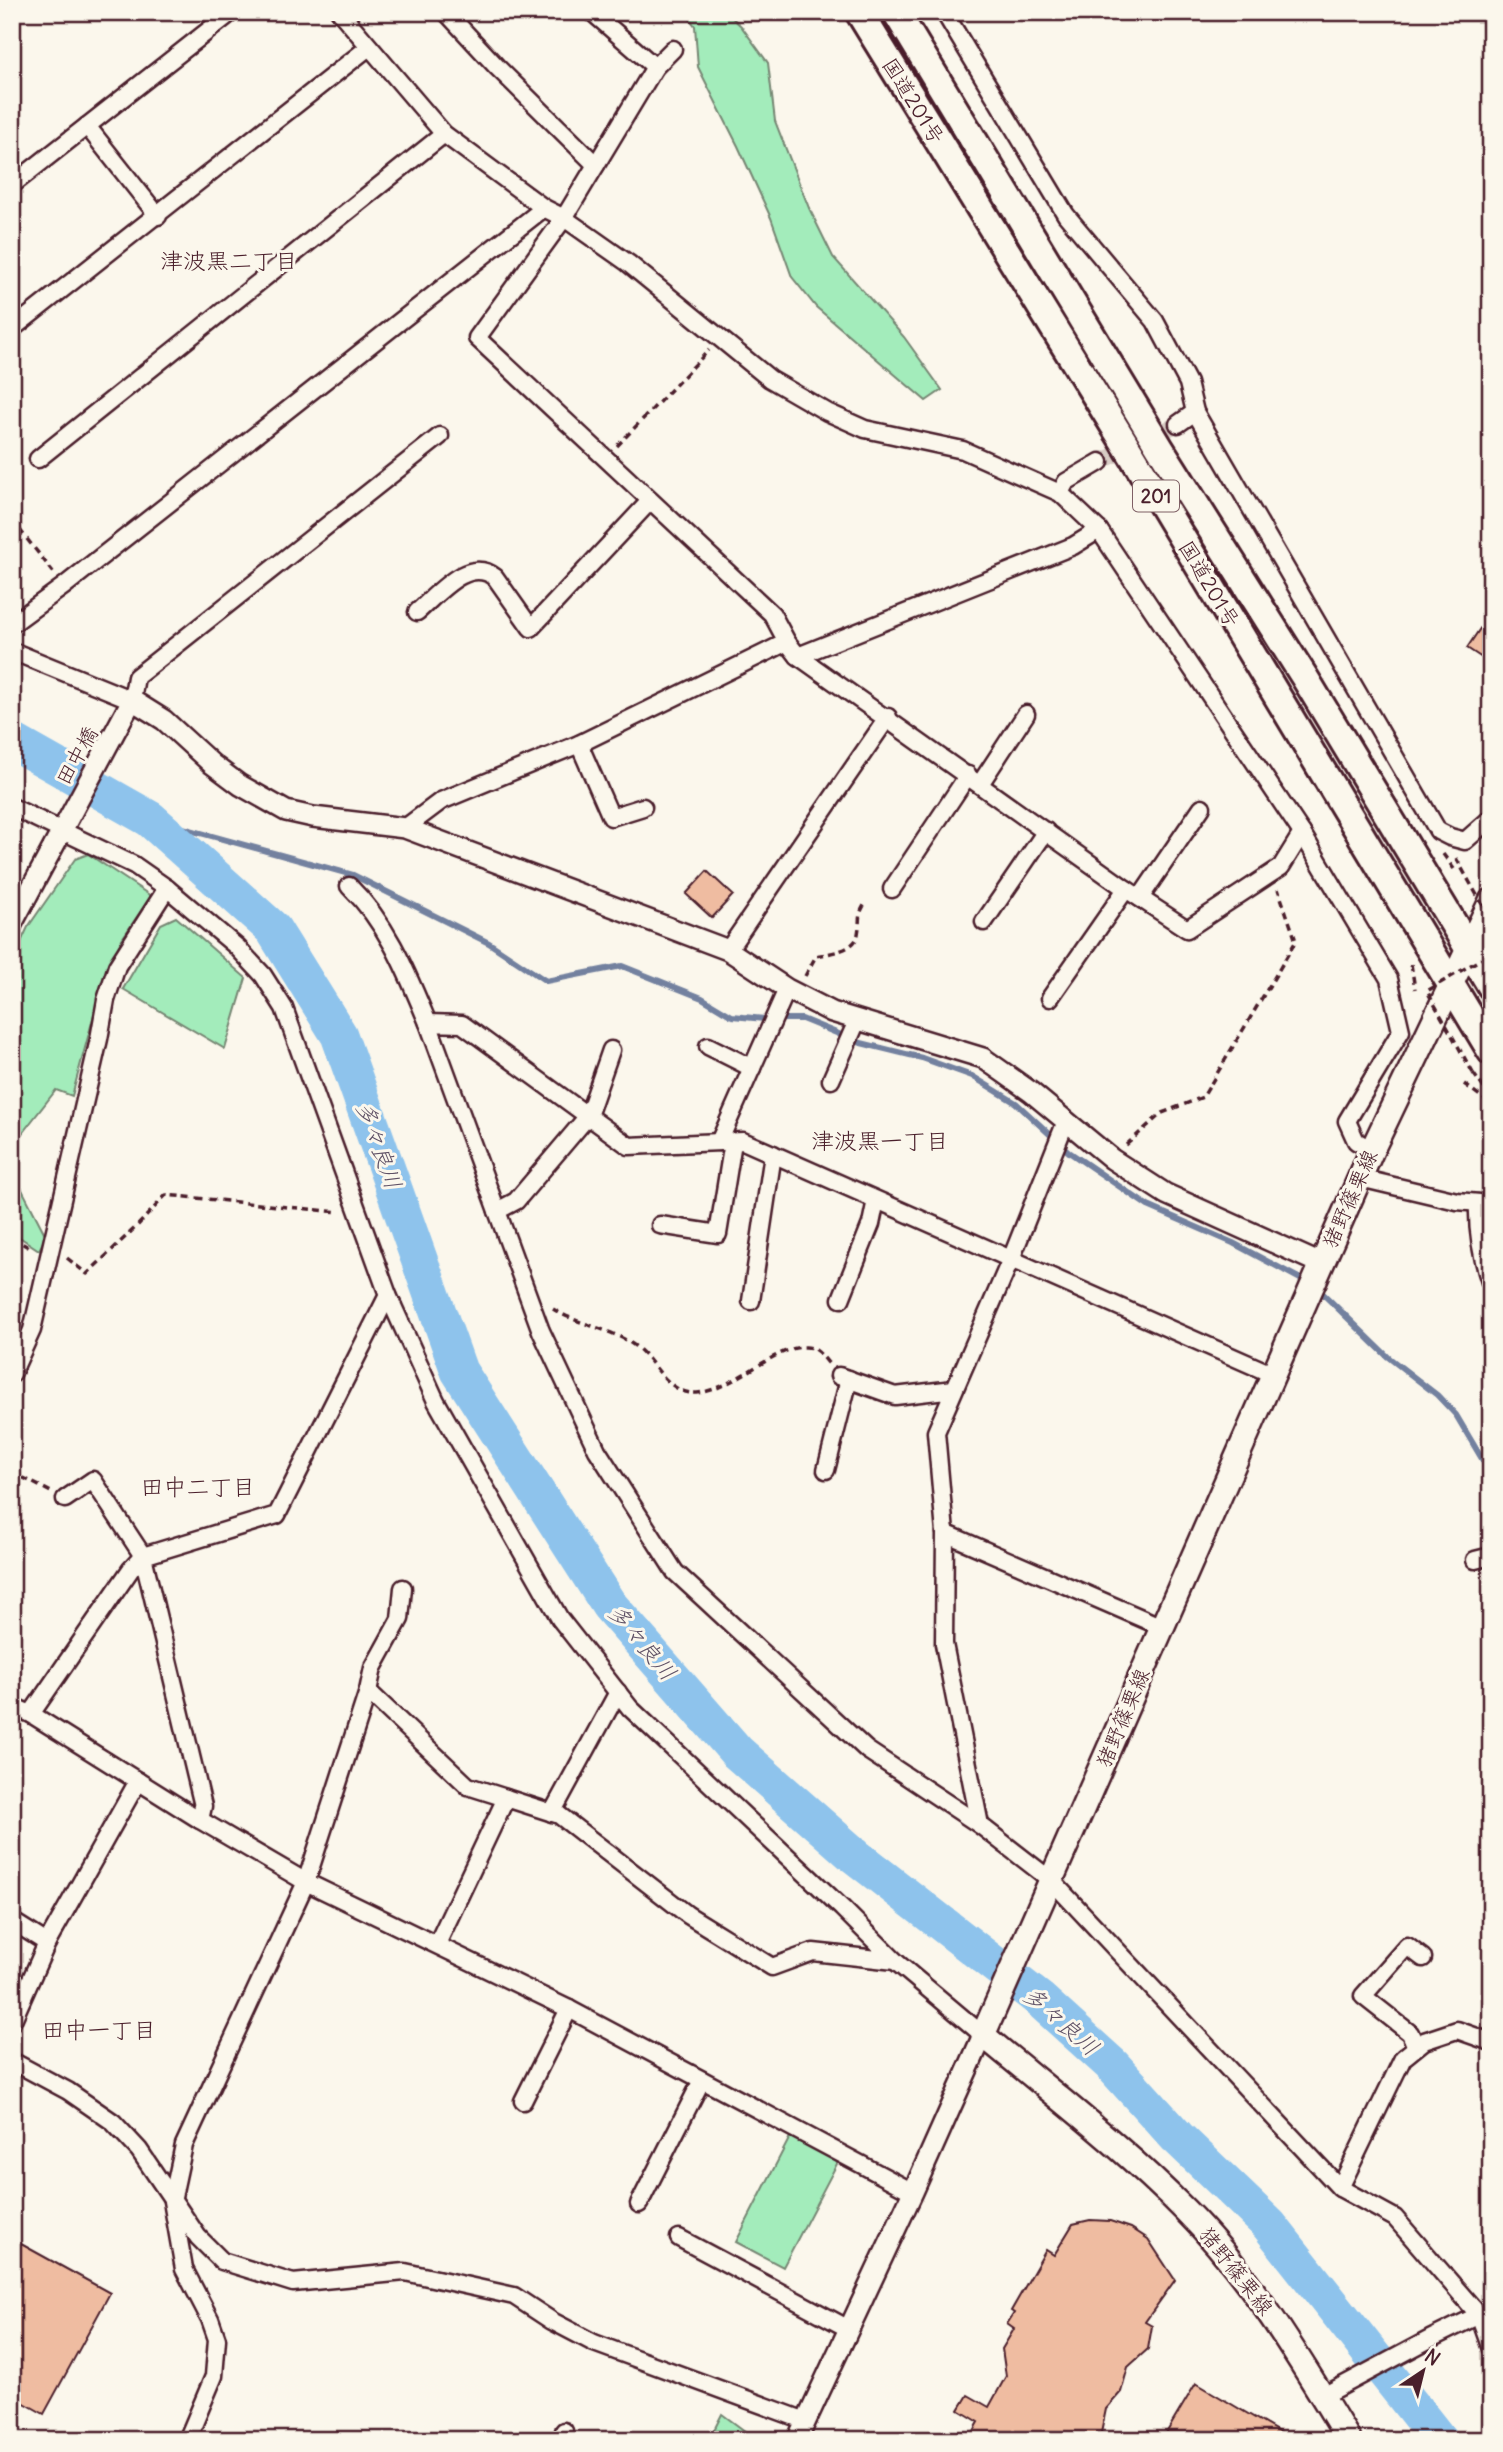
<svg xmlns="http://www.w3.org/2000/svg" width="1503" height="2452" font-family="Delius,'Klee One',sans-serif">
	<rect width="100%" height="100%" fill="#fbf7ec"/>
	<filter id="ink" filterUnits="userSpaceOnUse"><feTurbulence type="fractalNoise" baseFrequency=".0143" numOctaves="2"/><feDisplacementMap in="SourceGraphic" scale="14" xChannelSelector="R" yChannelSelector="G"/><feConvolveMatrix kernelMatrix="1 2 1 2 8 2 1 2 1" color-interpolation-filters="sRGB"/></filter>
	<g filter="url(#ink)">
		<g fill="#a3ecbb" stroke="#768673" stroke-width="2">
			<polygon points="685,12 726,12 741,26 768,63 775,121 809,208 833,257 904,337 942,390 926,401 816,307 792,277 771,218 738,146 698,67 695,26"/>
			<polygon points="88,854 151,896 122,939 105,974 72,1096 56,1090 13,1145 14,1174 46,1236 39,1250 12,1232 12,961 28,927 75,859"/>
			<polygon points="176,917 246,978 225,1049 123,989 161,924"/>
			<polygon points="791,2135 839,2160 783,2267 736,2242"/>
			<polygon points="722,2414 757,2440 709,2440"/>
		</g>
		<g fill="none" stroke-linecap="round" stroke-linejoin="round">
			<g stroke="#73819f" stroke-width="6">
				<polyline points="150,819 353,875 489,943 546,981 622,966 702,998 732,1016 765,1019 802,1019 861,1043 922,1058 972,1076 1016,1103 1069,1152 1148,1206 1233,1243 1308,1283"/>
				<polyline points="1317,1288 1388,1357 1437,1395 1456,1415 1491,1474"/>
			</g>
			<polyline stroke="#8ec3ec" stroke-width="37" points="12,741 150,819 273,929 339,1035 459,1371 609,1605 737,1752 855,1856 1039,1999 1112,2065 1177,2137 1269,2225 1439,2440"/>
		</g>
		<g fill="#efbca1" stroke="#4a1f2b" stroke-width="2">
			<polygon points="1491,612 1491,664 1467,648"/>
			<polygon points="707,871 733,895 712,918 686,894"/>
			<polygon points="1090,2220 1110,2221 1131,2228 1148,2239 1175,2280 1145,2322 1152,2326 1148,2349 1128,2367 1121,2392 1106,2409 1101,2433 1093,2440 969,2440 979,2422 959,2410 968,2395 989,2407 1006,2376 1002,2349 1014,2329 1007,2324 1014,2313 1011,2311 1046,2250 1054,2255 1073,2224"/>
			<polygon points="12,2239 110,2293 44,2414 12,2396"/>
			<polygon points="1196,2383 1292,2440 1162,2440"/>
		</g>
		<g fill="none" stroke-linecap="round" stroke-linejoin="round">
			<polyline stroke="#d8ccc5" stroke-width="16" stroke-dasharray="16 8" stroke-linecap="butt" points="1100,462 1178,424"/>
			<g stroke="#4a1f2b" stroke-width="21">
				<g id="minor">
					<polyline points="340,12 444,134 544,208 564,218 628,263 770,379 827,412 865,429 963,450 1060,493 1099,530 1302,833 1389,979 1401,1031 1347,1121 1356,1141 1372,1150"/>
					<polyline points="446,12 497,67 596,165"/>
					<polyline points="592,12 655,67"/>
					<polyline points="944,12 1066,215 1155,321 1188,383 1195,412 1438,831 1450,837 1465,841 1491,818"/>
					<polyline points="673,49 655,67 564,218 477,338 772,614 787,642 798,656 1126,889 1187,929 1281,867 1302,833"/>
					<polyline points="87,126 158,216"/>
					<polyline points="12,185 232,12"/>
					<polyline points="12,329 369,47"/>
					<polyline points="1178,424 1195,412"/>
					<polyline points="38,459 444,134"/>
					<polyline points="1060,493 1066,482 1100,462"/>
					<path d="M417,612C438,594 468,556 495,577L531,628L650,501"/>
					<polyline points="12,624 64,586 544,208"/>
					<polyline points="12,651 132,700 136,677 440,436"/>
					<polyline points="798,656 1073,546 1099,530"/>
					<polyline points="579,744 611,817 643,807"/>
					<polyline points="980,784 1026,714"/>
					<polyline points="12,807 134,865 167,888 237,947 263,975 284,1008 388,1295 436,1401 560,1619 630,1708 842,1908 895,1961 983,2035"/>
					<polyline points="405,828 441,801 579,744 787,642"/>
					<path d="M349,886C388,924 407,973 428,1023"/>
					<polyline points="892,889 968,775"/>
					<polyline points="1140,898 1202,807"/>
					<polyline points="984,922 1046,831"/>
					<polyline points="728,950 888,717"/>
					<polyline points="1050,998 1126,889"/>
					<polyline points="708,1046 752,1068"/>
					<polyline points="611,1050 588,1116 516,1201 497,1211 428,1023 462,1024 629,1146 743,1141 1274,1375"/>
					<polyline points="831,1080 857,1021"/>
					<polyline points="719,1142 787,989"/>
					<polyline points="1360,1178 1457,1201 1491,1204"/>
					<path d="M1478,1203C1477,1231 1481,1255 1490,1282"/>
					<polyline points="497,1211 541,1331 597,1450 675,1572 867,1750 980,1825 1052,1881 1340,2188 1395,2218 1479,2315 1491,2349"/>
					<polyline points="660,1225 718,1234 733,1142"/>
					<polyline points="841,1299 871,1224 876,1200"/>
					<polyline points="751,1301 773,1154"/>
					<polyline points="12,1374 32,1330 99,1039 106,1000 117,966 167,888"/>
					<polyline points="839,1376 895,1396 954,1389"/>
					<polyline points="826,1470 849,1379"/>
					<polyline points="945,1533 936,1432 1011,1259 1066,1121"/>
					<polyline points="1475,1560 1491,1556"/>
					<polyline points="368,1691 373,1668 400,1619 403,1588"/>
					<polyline points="12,1706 31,1714 200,1820 306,1882 569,2009 913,2192"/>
					<polyline points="31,1714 131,1569 143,1556 93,1480 65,1499"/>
					<polyline points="552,1813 618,1692"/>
					<polyline points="200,1820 203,1806 143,1556 277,1515 388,1295"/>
					<polyline points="980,1825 944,1644 945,1533 1162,1627"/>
					<polyline points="12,1921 47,1943 138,1781"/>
					<polyline points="437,1944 506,1798 559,1815 688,1915 772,1967 813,1952 895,1961"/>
					<polyline points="12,2022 47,1943"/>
					<polyline points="1416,2047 1410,2033 1363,1996 1407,1946 1423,1958"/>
					<polyline points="12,2061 68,2091 113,2122 139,2150 198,2237 222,2261 293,2283 405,2272 514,2296 552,2321 594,2343 806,2421"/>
					<polyline points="523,2101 569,2009"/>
					<polyline points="1340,2188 1403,2058 1424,2041 1457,2030 1491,2042"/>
					<polyline points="639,2204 702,2080"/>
					<polyline points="679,2238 849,2329"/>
					<polyline points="1323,2396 1430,2339 1479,2315 1491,2313"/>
					<polyline points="187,2440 214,2376 217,2339 210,2319 184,2269 172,2201 184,2145 306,1882 368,1691 468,1786 506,1798"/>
					<polyline points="563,2440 564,2431"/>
				</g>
			</g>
			<g stroke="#4a1f2b" stroke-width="24">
				<g id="tertiary">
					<polyline points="12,924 132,700 164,720 212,764 240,785 286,811 313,817 405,828 728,950 787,989 832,1012 983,1058 1031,1092 1112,1159 1166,1194 1321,1264"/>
					<polyline points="797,2440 913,2192 983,2035"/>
				</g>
			</g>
			<g stroke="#4a1f2b" stroke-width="28">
				<path id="secondary" d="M1349,2440C1300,2360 1252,2277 1185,2210C1123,2147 1051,2092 983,2035L1372,1150L1491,901"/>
			</g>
			<g stroke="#4a1f2b" stroke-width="32">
				<g id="trunk">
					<polyline points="859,12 1132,455 1491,1051"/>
					<polyline points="896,12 1160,448 1305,678 1491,986"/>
				</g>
			</g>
			<g stroke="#4a1f2b" stroke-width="3.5" stroke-dasharray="7 5" stroke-linecap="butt">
				<polyline points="617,446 709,350"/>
				<polyline points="12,520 54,573"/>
				<polyline points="1443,854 1454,869"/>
				<polyline points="1411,964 1415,989"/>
				<path d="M805,976L816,956C830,953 855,951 858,934C861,918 856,918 866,902"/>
				<polyline points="1473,1073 1491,1098"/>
				<polyline points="1464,1084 1491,1104"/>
				<polyline points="1126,1145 1162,1113 1203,1097 1296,941 1278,889"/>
				<polyline points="12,1238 32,1249"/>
				<polyline points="67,1258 87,1274 138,1225 166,1195 339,1212"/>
				<path d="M553,1309C578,1325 611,1328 635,1346C655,1360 667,1395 697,1393C733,1390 774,1347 804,1347C816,1346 822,1356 829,1364"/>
				<polyline points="12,1472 51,1492"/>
			</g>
			<use href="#minor" stroke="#fbf7ec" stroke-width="16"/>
			<use href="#tertiary" stroke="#fbf7ec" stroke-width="19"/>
			<use href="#secondary" stroke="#fbf7ec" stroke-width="23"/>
			<use href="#trunk" stroke="#fbf7ec" stroke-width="26"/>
			<g stroke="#4a1f2b" stroke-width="3.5" stroke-dasharray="7 5" stroke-linecap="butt">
				<polyline points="1456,858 1491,920"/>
				<polyline points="1473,1073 1427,991 1491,953"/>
			</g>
		</g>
	</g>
	<g text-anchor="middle" stroke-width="6" stroke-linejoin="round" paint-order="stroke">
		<rect fill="#fbf7ec" stroke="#7f6065" stroke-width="2" x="1133" y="480.5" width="46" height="31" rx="5"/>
		<g font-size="19" font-weight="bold" fill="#4a1f2b">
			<text x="1156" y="503">201</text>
		</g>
		<g font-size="21" fill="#4a1f2b" stroke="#fbf7ec">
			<text transform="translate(913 101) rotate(58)" y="7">国道201号</text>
			<text transform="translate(1209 584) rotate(59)" y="7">国道201号</text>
			<text transform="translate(77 756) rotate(-61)" y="7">田中橋</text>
			<text transform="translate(1350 1199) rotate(-66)" y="7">猪野篠栗線</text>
			<text transform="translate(1123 1718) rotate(-67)" y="7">猪野篠栗線</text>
			<text transform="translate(1236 2271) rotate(52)" y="7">猪野篠栗線</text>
		</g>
		<g font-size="23" fill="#4a1f2b" stroke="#fbf7ec">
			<text x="229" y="269">津波黒二丁目</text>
			<text x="880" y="1149">津波黒一丁目</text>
			<text x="198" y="1495">田中二丁目</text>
			<text x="99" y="2038">田中一丁目</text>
		</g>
		<g font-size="23" font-style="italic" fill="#5e5065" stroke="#fbf7ec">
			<text transform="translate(379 1145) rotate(70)" y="8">多々良川</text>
			<text transform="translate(642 1642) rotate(50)" y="8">多々良川</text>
			<text transform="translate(1061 2021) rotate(41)" y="8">多々良川</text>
		</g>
	</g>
	<rect width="1503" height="2452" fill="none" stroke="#fbf7ec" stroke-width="42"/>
	<rect x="21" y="21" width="1461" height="2410" fill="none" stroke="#4a1f2b" stroke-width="2.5" filter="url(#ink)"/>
	<g transform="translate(1423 2371) rotate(35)" stroke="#fbf7ec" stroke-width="5" paint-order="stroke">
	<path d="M0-5L12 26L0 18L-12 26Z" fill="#4a1f2b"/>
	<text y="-10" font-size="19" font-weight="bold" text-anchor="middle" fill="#4a1f2b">N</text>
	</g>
</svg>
